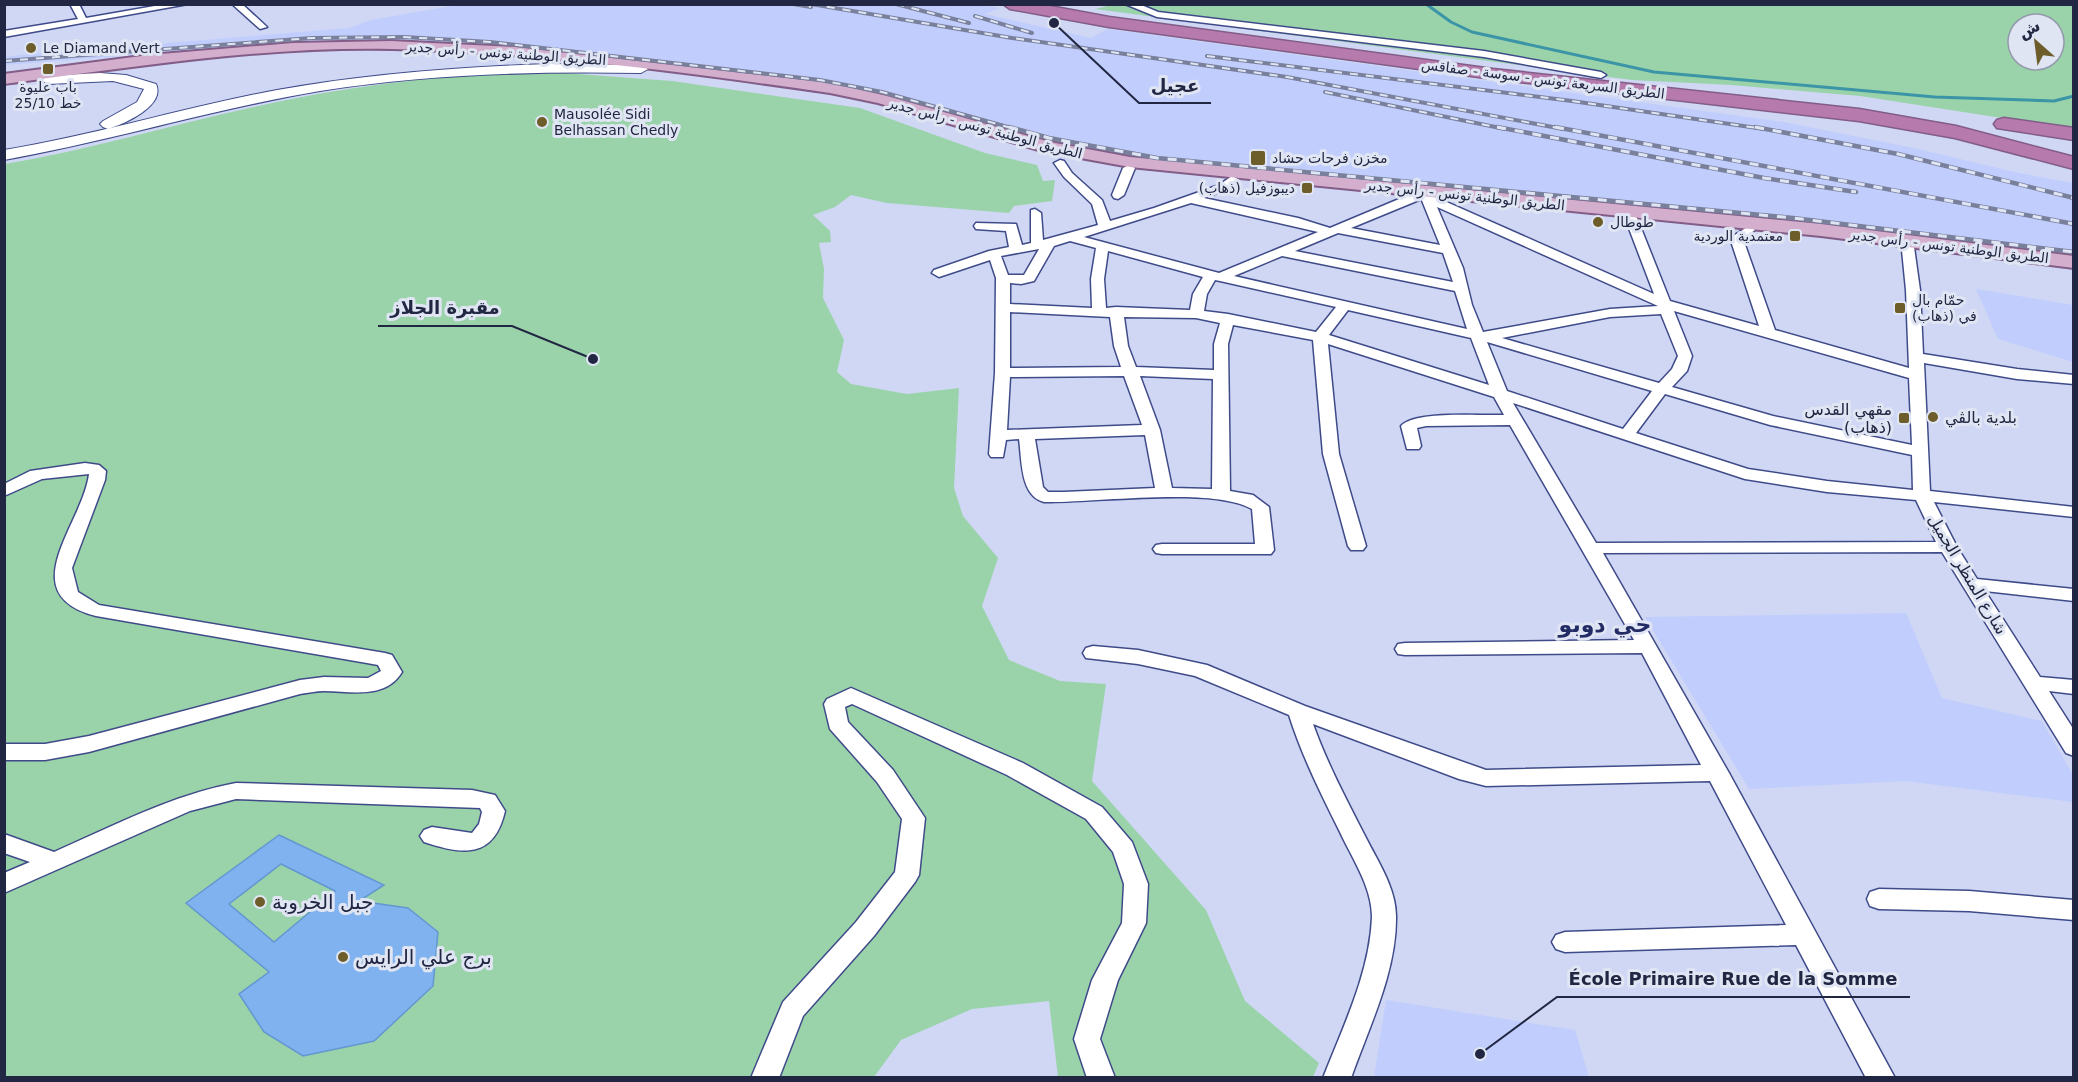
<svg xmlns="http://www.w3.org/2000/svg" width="2078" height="1082" font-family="'DejaVu Sans',Vazirmatn,sans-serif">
	<rect width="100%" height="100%" fill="#cfd7f4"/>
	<g fill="#c1cefd">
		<polygon points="457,5 980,5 1000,8 985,14 1091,38 1108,29 1784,122 1918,149 2019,173 2073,183 2073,254 1795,221 1120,156 1073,147 874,93 815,82 705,67 475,44 411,40 301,42 5,65 5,57 20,55 350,28 371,20"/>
		<polygon points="1976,289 2073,305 2073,362 1998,339"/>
		<polygon points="1906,613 1942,698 2042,721 2073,775 2073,802 1905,781 1749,789 1645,617"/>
		<polygon points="1386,1000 1575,1030 1589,1077 1374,1077"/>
	</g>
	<g fill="#9ad3aa" fill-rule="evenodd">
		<path d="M1115,4L2073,5V129L1860,96L1731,85L1632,80L1095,9ZM2018,24H2054V60H2018Z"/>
		<path d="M507,73H564L672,81L860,108L985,153L1037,165L1043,181L1055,180L1052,201L1014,206L1009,213L887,203L851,195L835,207L813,215L830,231L831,242L819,243L824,269L823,298L844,340L837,372L851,384L907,394L959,388L954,488L963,516L998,558L982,606L1009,660L1060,681L1106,684L1092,781L1206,910L1245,1001L1319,1063L1313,1077H1058L1049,1001L972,1009L901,1040L874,1077L5,1078V164C89,150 171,125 254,107C337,88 422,77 507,73Z"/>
	</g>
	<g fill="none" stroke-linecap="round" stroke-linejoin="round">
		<polyline stroke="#3b95a7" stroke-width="3" points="1426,4 1451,22 1472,32 1654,72 1935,97 2054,101 2074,96"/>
	</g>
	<path fill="#7fb2ee" stroke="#6496d0" stroke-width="1.5" fill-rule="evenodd" d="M279,835L384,885L359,901L408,908L438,932L433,986L374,1041L303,1056L264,1032L239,994L269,972L186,903ZM281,864L335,891L274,942L229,904Z"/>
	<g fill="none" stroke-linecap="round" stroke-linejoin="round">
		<g stroke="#3f4b89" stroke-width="3">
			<g id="street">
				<polygon points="70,4 79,4 86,18 166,4 188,4 4,37 4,31 78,19"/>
				<polygon points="232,4 242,4 267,27 260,29"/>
				<polygon points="1125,4 1139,4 1158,12 1484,51 1601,72 1606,75 1601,78 1484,57 1157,17"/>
				<path d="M1060,160L1064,161L1072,173L1102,200L1110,221L1154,208L1219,185L1232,176L1238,179L1227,189L1204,198L1298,218L1330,228L1411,194H1419V200L1351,228L1440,245L1421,198V192L1427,188L1431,189L1433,196L1654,294L1625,218L1631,214L1637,218L1670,301L1759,326L1730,238L1749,226L1755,230L1743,239L1775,330L1909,368L1906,290L1901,240L1907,236L1913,240L1920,290L1923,354L2017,369L2074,375V384L2017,379L1924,363L1930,491L2074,507V517L1934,502L1957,547L1977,579L2074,589V601L1985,591L2040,677L2074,680V694L2049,691L2074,730V756L2066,753L1942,552L1603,553L1729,773L1895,1078H1866L1796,945L1565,952L1556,949L1552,942L1556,935L1565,932L1786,925L1710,781L1486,786L1459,779L1313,724C1327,763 1346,799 1365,836C1377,860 1396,888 1396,916C1397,971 1369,1027 1351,1078H1323C1343,1027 1370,972 1372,917C1372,887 1352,858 1340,832C1321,794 1302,756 1289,715L1195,676L1138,664L1086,658L1083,653L1086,648L1093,646L1138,650L1207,665L1305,706L1486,770L1701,765L1642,653L1405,655L1398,654L1395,649L1398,644L1405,643L1634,640L1510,425L1426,426L1417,428L1421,446L1419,449H1407L1401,426C1415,410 1482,416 1504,415L1494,397L1328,344L1339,454L1366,546L1363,550H1351L1348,546L1323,454L1313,340L1233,325L1228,344L1230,491L1253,495L1269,507L1274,550L1271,554H1162L1156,553L1153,549L1156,545L1162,544H1255L1252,509C1213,486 1093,503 1044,502C1020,496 1022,460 1019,439L1006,440L1003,457H991L989,454L995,373L996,278L990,260L939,277L932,273L934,270L989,251L1009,247L1006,231L976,229L974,226L976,223L1016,224L1022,245L1031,243V210L1035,209L1041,213L1043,240L1098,225L1092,204L1064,177L1054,163ZM1191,203L1318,232L1219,273L1084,237ZM1437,207L1658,306L1610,309L1483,332L1472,305L1463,268ZM1338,233L1443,253L1453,282L1295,251ZM1070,241L1096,248L1091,279L1092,308L1010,304V283L1021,284L1034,281L1054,246ZM1039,249L1024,275H1008L1001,256ZM1108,251L1203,277L1193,294L1190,310L1116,307L1106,308L1104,279ZM1282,256L1455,291L1467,329L1234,276ZM1215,280L1220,281L1336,307L1316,332L1228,314L1204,311L1207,294ZM1348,310L1471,338L1489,385L1329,335ZM1674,311L1909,378L1912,445L1773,416L1672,387L1687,371L1692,356ZM1010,312L1110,317L1114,346L1121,367L1010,368ZM1661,314L1678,356L1672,369L1659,383L1502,338L1610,317ZM1124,317L1196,318L1220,323L1214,344V370L1136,367L1128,346ZM1487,342L1652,391L1623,429L1507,391ZM1124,376L1142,425L1007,430L1010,377ZM1140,376L1213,379L1212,489L1172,488L1160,430ZM1665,394L1770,425L1912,455L1913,490L1827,481L1748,469L1636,433ZM1513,403L1745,479L1827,492L1916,500L1936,542L1596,543ZM1145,435L1155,488L1064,492H1048L1043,487L1035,439Z"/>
				<polygon points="1129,165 1135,168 1124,195 1118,199 1114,198 1112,195 1123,168"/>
				<path d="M85,463L99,465L106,471L105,480L72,568L78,592L99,605L385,653L392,655L402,672C385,700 351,691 324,691C316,691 308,693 300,694L89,752L45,760H4V744H45L89,736L300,680L324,677L368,678L381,671L378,665L367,663L96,616C11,594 83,524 89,474L42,479L4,496V484L30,471Z"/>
				<polygon points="851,688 1023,763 1102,807 1132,842 1148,884 1146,923 1118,980 1100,1039 1115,1078 1087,1078 1074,1039 1092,980 1122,923 1124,884 1113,852 1086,819 1007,775 852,704 845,707 848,722 893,770 925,818 919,875 915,882 874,936 803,1016 779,1078 751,1078 783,1002 856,922 895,872 902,819 877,782 830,729 824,704 827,699"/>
				<path d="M236,783L472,790L495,795L505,811C494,859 463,855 424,842L420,836L424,830L432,827L472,833L479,824L482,812L480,808L236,799L190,811L4,893V873L30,862L4,853V834L54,852C113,826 172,795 236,783Z"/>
				<polygon points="1879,889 1969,891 2074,900 2074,920 1969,911 1879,909 1870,906 1867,899 1870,892"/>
			</g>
		</g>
		<g stroke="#3f4b89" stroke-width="2">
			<g id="secondary">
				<path d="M549,64L641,65L648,69L641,73C534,71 426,74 320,91C213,109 111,141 4,160V150C96,135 185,107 277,90C367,74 457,67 549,64Z"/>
				<path d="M100,73L126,75L156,84C166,106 124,124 108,129L103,127L100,124L103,121L137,102L144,89L113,81L48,84L41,80L48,76Z"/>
			</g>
		</g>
		<g stroke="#825d87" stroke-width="4">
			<path id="primary" d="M391,41L515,47L830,83L887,96L1050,142L1130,157L1821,224L2074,256V268L1821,236L1130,167L1042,151L878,103L830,93C685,72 539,53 393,49C263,46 133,67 4,84V74L149,55L293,43Z"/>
		</g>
		<g stroke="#825d87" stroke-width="3">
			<g id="highway">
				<polygon points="1003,4 1039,4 1109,17 1493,69 1859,109 1956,126 2074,157 2074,169 1955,138 1859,121 1493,79 1109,27 1010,9"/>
				<polygon points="2004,118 2074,128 2074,140 1997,128 1994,124 1997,120"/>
			</g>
		</g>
		<use href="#street" fill="#fff" fill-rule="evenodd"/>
		<use href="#secondary" fill="#fff" fill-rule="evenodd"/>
		<use href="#primary" fill="#d4afcd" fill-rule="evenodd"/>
		<use href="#highway" fill="#b77aac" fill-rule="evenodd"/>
		<g stroke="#79809c" stroke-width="4">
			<g id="rail-far1">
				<polyline points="793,4 811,7"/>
				<polyline points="811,4 1012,38 1287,77 1563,129"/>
				<polyline points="896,4 969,23"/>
				<polyline points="975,16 1032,33"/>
				<polyline points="1207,56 1572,101 1764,129"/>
				<polyline points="4,61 312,38 404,37 490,42 820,80 882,92 1015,129"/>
				<polyline points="1325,92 1505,129"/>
			</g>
		</g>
		<g stroke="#79809c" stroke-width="4.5">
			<g id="rail">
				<polyline points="1009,127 1049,138 1157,158 1793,218 2074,252"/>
				<polyline points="1497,127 1764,178 1856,192"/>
				<polyline points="1555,127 2074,224"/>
				<polyline points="1755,127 1898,154 2074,198"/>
			</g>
		</g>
		<use href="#rail-far1" stroke="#e0e5f3" stroke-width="2" stroke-dasharray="8" stroke-linecap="butt"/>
		<use href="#rail" stroke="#e0e5f3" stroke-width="3" stroke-dasharray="9" stroke-linecap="butt"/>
	</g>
	<g fill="#6c5d2a" stroke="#e0e5f3" stroke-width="2">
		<circle cx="31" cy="48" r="6"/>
		<rect x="42" y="63" width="12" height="12" rx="3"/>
		<circle cx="542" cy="122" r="6"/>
		<rect x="1250" y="150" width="16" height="16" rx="3"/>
		<rect x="1301" y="182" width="12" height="12" rx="3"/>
		<circle cx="1598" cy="222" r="6"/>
		<rect x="1789" y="230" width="12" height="12" rx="3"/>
		<rect x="1894" y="302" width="12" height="12" rx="3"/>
		<circle cx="1933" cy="417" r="6"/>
		<rect x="1898" y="412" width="12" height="12" rx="3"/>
		<circle cx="260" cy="902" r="6"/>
		<circle cx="343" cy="957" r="6"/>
	</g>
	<g text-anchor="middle" stroke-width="6" stroke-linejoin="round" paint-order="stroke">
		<g font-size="14" fill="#212742" stroke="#e0e5f3" text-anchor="start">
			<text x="43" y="53">Le Diamand Vert</text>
			<text x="48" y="92" text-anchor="middle">باب عليوة<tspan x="48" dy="16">خط 25/10</tspan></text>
			<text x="554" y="119">Mausolée Sidi<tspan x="554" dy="16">Belhassan Chedly</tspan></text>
			<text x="1272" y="163">مخزن فرحات حشاد</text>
			<text x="1295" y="193" text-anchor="end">ديبوزفيل (ذهاب)</text>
			<text x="1610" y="227">طوطال</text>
			<text x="1783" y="241" text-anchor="end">معتمدية الوردية</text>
			<text x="1912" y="305">حمّام بال<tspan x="1912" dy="16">في (ذهاب)</tspan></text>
		</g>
		<g font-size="14" fill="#212742" stroke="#e0e5f3">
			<text transform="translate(506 53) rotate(4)" y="5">الطريق الوطنية تونس - رأس جدير</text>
			<text transform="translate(1543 79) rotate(7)" y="5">الطريق السريعة تونس - سوسة - صفاقس</text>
			<text transform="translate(985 128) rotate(15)" y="5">الطريق الوطنية تونس - رأس جدير</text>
			<text transform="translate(1465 195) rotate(6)" y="5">الطريق الوطنية تونس - رأس جدير</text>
			<text transform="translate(1949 246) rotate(7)" y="5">الطريق الوطنية تونس - رأس جدير</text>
		</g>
		<g font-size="16" fill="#212742" stroke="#e0e5f3" text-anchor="end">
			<text x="1892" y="415">مقهي القدس<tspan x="1892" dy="18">(ذهاب)</tspan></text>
			<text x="1945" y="423" text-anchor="start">بلدية بالڤي</text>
		</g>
		<g font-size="16" fill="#212742" stroke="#e0e5f3">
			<text transform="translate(1968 574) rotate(59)" y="6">شارع المنظر الجميل</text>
		</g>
		<g font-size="20" fill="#212742" stroke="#e0e5f3" text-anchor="start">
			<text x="272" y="909">جبل الخروبة</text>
			<text x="355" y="964">برج علي الرايس</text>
		</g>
		<g font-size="22" font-weight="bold" fill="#232b65" stroke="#e0e5f3">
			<text x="1605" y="632">حي دوبو</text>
		</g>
	</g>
	<path fill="none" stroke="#212742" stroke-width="2" d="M1054 23L1139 103H1211M593 359L512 326H378M1480 1054L1557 997H1910"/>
	<g fill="#212742" stroke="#e0e5f3" stroke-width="2">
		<circle cx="1054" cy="23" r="6"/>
		<circle cx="593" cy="359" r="6"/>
		<circle cx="1480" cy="1054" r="6"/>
	</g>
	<g font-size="18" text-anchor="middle" font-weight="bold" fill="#212742" stroke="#e0e5f3" stroke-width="6" stroke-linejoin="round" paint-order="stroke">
		<text x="1175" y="92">عجيل</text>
		<text x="445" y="314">مقبرة الجلاز</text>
		<text x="1733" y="985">École Primaire Rue de la Somme</text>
	</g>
	<rect width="2078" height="1082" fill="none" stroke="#212742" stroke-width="12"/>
	<g transform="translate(2036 42) rotate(332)"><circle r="28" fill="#e0e5f3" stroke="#9499ac" stroke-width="1.5"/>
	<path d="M0-4.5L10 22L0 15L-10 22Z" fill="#6c5d2a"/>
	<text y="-9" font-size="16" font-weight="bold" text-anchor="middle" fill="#212742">ش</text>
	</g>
</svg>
